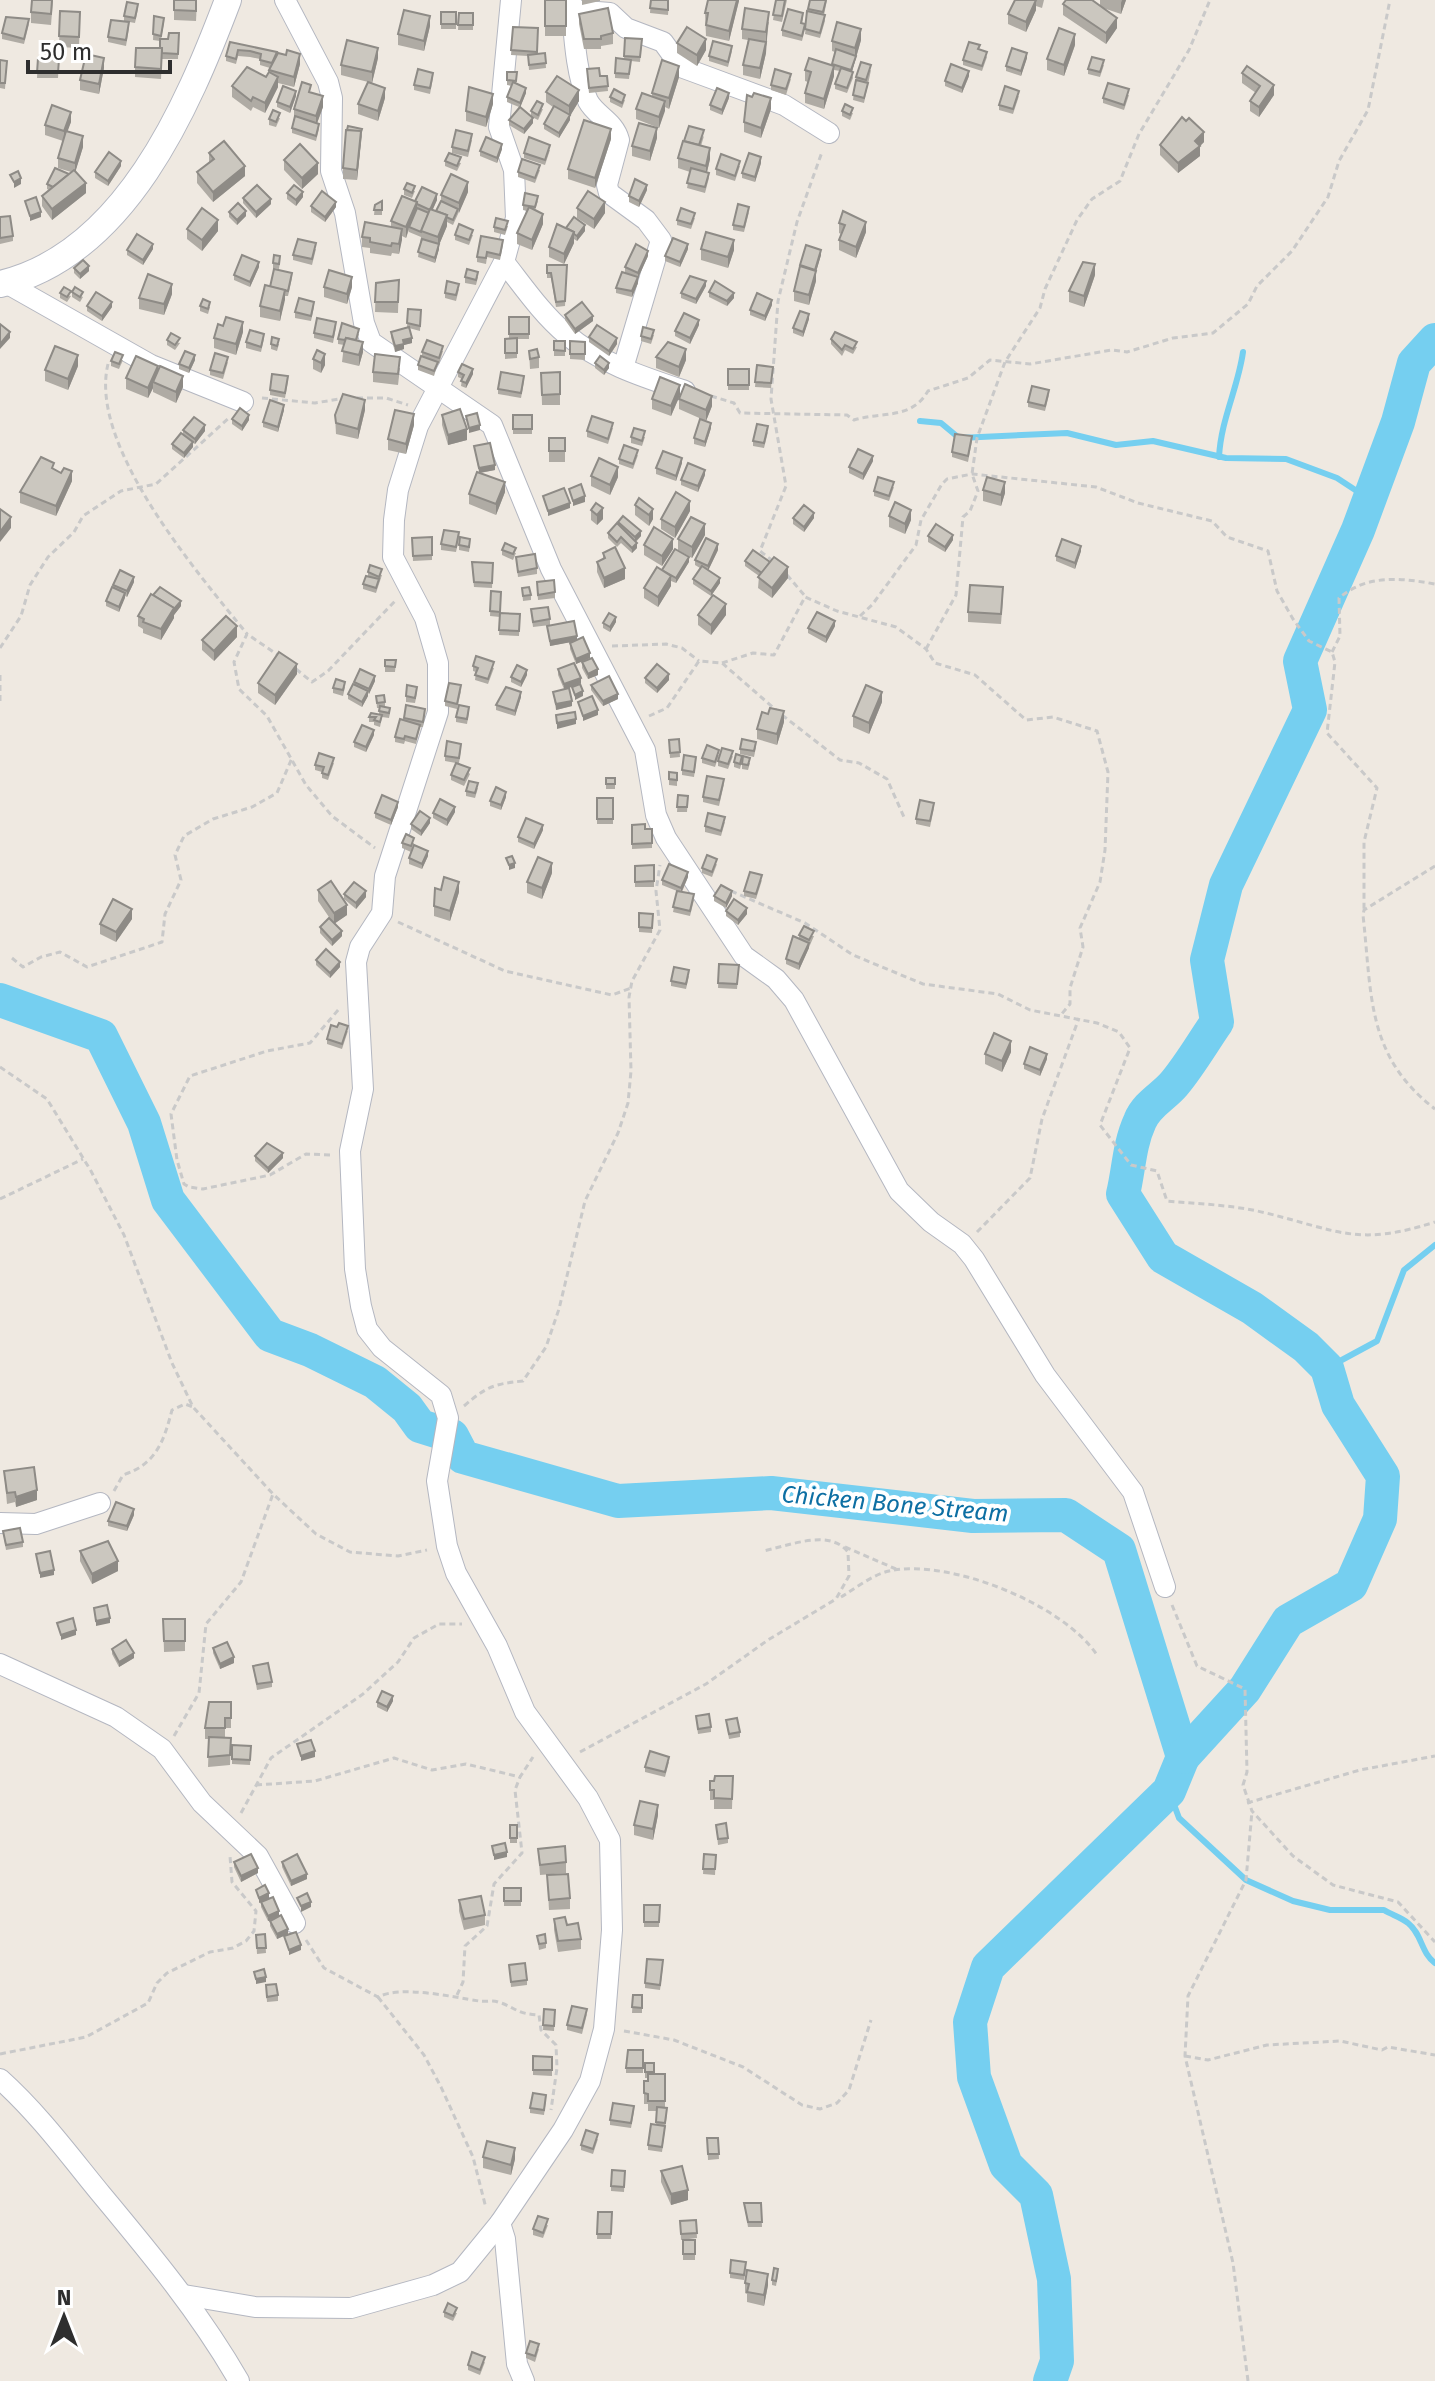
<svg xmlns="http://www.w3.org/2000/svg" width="1435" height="2381" font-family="'Fira Sans',sans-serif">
	<rect width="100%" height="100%" fill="#efe9e1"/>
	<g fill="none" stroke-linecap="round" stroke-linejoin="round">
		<g stroke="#75cff0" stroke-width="6">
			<polyline points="920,421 941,423 959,438 1067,433 1116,445 1153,441 1226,458 1286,459 1337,478 1369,499"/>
			<path d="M1219,457C1221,419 1238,388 1243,352"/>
			<polyline points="1327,1368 1377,1341 1404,1270 1435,1245"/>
			<path d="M1169,1791L1179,1818L1246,1880L1293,1901L1330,1910H1384C1392,1915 1401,1917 1408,1923C1422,1934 1421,1953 1435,1963"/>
		</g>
		<g stroke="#75cff0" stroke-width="34">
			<polyline points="0,1000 101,1036 144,1123 168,1200 270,1335 310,1350 375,1382 407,1408 420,1426 452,1436 463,1457 618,1501 771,1493 973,1516 1066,1515 1119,1550 1183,1757 1169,1791 988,1967 970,2022 974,2077 1006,2165 1036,2195 1054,2279 1057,2361 1050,2381"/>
			<path d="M1183,1757L1245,1689L1288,1621L1351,1585L1380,1519L1383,1476L1338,1405L1327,1368L1306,1347L1252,1308L1163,1257L1123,1194C1129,1169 1129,1145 1140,1121C1147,1104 1163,1097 1174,1084C1190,1065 1203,1042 1217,1022L1207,960L1226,885L1310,710L1300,661L1358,530L1398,422L1414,363L1435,340"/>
		</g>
		<g stroke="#b4b7c1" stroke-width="22">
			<g id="minor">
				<polyline points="285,0 328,82 332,98 331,171 345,213 364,323 371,342 492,425 551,569 645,750 656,815 666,838 744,956 776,979 794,1000 899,1191 931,1222 962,1244 974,1259 1045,1375 1133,1492 1165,1587"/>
				<path d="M571,0C574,31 575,72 588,101C596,116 614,121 619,140L607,185L609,193L646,220L661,240L623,368"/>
				<polyline points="572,10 610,13 626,28 663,42 681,67 784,105 829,133"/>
				<path d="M504,262C523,286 542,314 566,334C599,363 643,377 685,391"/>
				<polyline points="6,283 151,365 243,402"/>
				<polyline points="0,1523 36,1524 100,1503"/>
				<polyline points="0,1664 116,1717 162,1749 202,1803 258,1856 295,1923"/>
				<path d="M0,2079C38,2113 69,2155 101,2194C151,2254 200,2313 239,2381"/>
				<polyline points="500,2223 505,2239 517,2364 524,2381"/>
				<polyline points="184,2295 255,2307 351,2308 433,2285 460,2272 500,2223 563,2130 590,2081 604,2029 612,1930 610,1840 588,1798 525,1712 497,1646 456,1573 447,1546 437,1481 448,1418 441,1395 382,1348 367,1329 361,1306 355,1269 350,1151 363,1089 356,962 360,947 382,913 385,876 438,712 438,663 425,618 393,557 394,520 398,490 418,426 504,262 516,218 514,170 499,127 511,0"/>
			</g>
		</g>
		<g stroke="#b4b7c1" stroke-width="28">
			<path id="tertiary" d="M0,284C125,255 188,106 228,0"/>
		</g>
		<g stroke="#c9c9c9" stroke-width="3" stroke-dasharray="6 4" stroke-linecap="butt">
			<path d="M108,364C88,446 198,573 247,634"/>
			<path d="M711,396L734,403L740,413L847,415L854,420C884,411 911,420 928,391L968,378L990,360L1030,364L1112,350L1127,352L1173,338L1213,333L1236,314L1248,304L1257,286L1292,251L1328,197L1339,161L1368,110L1390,0"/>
			<polyline points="262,398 315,403 345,398"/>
			<polyline points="357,398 386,398 408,405"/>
			<polyline points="773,561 760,551 786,486 771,399 778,301 797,222 822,152"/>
			<polyline points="787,575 805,596"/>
			<polyline points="860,616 872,605 916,545 921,520 942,484 947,479 972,474 1096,487 1138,503 1212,521 1227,537 1268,551 1277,591 1293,619 1309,641 1332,652 1335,662 1327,733 1377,788 1364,842 1364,910"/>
			<polyline points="612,646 666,644 682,648 699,661"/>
			<polyline points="0,648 21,616 30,585 48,557 74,532 83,516 121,491 156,484 230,417"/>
			<polyline points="926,649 956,595 963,517 970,511 978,491 972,474 977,438 1005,362 1040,308 1045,289 1077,220 1092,199 1120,181 1139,134 1189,50 1210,0"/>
			<path d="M1332,652L1340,636L1339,598C1367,574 1401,578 1435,584"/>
			<polyline points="281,657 247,634 234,662 239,689 267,716 306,785 332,816 375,848"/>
			<polyline points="722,663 753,653 774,655 805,597 837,611 896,627 926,649 935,663 975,675 1026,720 1053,717 1097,731 1108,772 1105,850 1100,882 1080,928 1083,947 1070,988 1070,1004 1060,1016"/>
			<polyline points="296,669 312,682 328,671 395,601"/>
			<polyline points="0,675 0,704"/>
			<polyline points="782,715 840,760 859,763 887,779 904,817"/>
			<polyline points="649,716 667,708 699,661 722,663 776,710"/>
			<path d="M1435,866L1364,910L1363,915C1372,995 1366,1056 1435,1109"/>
			<path d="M731,891L805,923L853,955L923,984L998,994L1030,1010L1097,1023L1119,1032L1130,1048L1100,1125L1131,1165L1157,1171L1167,1201C1200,1204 1234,1205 1266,1213C1339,1231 1358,1247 1435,1222"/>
			<polyline points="398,922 505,971 612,995 631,988"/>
			<polyline points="12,958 23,967 41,957 60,952 87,967 162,942 165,914 181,880 175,855 184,836 213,819 252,807 277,793 292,758"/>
			<polyline points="0,1067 47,1099 91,1171 124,1235 172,1363 193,1407 273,1494 316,1534 350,1552 398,1556 427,1550"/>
			<polyline points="330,1155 306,1154 270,1175 203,1189 189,1187 184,1184 177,1160 171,1114 190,1076 267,1051 310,1043 339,1009"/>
			<polyline points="0,1199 83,1159"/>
			<polyline points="977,1232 1030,1178 1042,1119 1079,1018"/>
			<path d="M464,1406C486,1387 493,1384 523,1381L546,1347L559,1309L585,1201L618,1133L628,1103L631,1071L629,997L632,981L660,930L656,891L660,865"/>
			<path d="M114,1491L123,1475C157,1464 164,1440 172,1410L185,1404L193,1407"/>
			<polyline points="845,1547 896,1569"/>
			<path d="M841,1597C856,1588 872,1575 889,1571C949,1558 1063,1604 1097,1655"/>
			<polyline points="1172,1605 1197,1666 1245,1689 1247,1772 1243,1785 1252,1811 1293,1856 1333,1885 1398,1902 1435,1942"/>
			<polyline points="174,1736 199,1693 206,1624 241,1582 273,1494"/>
			<path d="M580,1752L706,1684L768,1640L836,1599L849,1576L848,1552C829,1528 789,1546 763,1551"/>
			<polyline points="256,1785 315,1781 394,1758 432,1770 466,1764 520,1777 533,1757"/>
			<polyline points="1247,1803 1360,1770 1435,1756"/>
			<polyline points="241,1813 271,1758 363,1694 398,1662 414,1638 439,1624 462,1624"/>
			<path d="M306,1940L324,1968L378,1997C401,1985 453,1997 479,2001C485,2002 492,2000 498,2002C515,2007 516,2014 539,2015L541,2030L556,2045L557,2068L551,2110"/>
			<polyline points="457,1995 463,1982 465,1946 487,1926 494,1884 522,1853 515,1790 520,1777"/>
			<polyline points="378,1997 424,2055 441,2087 473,2157 486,2208"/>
			<polyline points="624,2031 674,2040 743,2067 802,2105 820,2109 837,2103 849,2090 871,2020"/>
			<polyline points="0,2054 86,2037 148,2003 157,1983 167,1973 210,1952 233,1948 246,1941 254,1931 256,1911 232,1882 230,1856"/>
			<polyline points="1185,2056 1208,2060 1267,2045 1340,2041 1382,2050 1388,2047 1435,2055"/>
			<polyline points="1248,2381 1233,2263 1185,2056 1188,1996 1246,1880 1252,1811"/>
		</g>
		<use href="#minor" stroke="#fff" stroke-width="20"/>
		<use href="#tertiary" stroke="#fff" stroke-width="26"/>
	</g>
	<g fill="#afaba4">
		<polygon points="53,0 51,25 31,23 31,12"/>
		<polygon points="174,0 197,0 196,21 174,20"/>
		<rect x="545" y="0" width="21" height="36"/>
		<polygon points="582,0 600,0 600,1 582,5"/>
		<polygon points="651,0 669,0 668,15 650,13"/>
		<polygon points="739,0 729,41 706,36 705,13"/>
		<polygon points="776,0 787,0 782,22 773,20"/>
		<polygon points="827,0 824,15 825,21 820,38 805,34 808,9"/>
		<polygon points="1015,0 1044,0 1042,8 1036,6 1036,10 1026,32 1008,24 1008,14"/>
		<polygon points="1100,0 1126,0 1121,14 1103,8 1117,28 1106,44 1063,15 1063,4 1100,6"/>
		<polygon points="138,9 135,23 124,21 124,16"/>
		<polygon points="60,11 80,12 79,48 59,47"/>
		<rect x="441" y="12" width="15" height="17"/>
		<polygon points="459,13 473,13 473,30 458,30"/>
		<polygon points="579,14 613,33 613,44 601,46 601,49 584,49 579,24"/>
		<polygon points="154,16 164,23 161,39 168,39 179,33 178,59 162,59 161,79 135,77 135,67 160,48 160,41 153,40"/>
		<polygon points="803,18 802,23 805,29 802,41 782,36 782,30"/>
		<polygon points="769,22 766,43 766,53 760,79 743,75 743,65 748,40 742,39 742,29"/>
		<polygon points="29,24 24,44 2,39 2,33"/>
		<polygon points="430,26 424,51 398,45 398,34"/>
		<polygon points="513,27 538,28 537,54 545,53 546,68 529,70 528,56 511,55"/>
		<polygon points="129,28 126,46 108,42 108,37"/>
		<polygon points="625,38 642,39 640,62 631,61 629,79 615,78 615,73 624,59"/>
		<polygon points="861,40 852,72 853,78 847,93 835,89 835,84 840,71 834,70 834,76 824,109 805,103 805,93 808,82 805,81 805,70 832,65 835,52 832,51 832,41"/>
		<polygon points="230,42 300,64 294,87 278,83 278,87 265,113 253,107 251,111 232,97 232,86 266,77 270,68 260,65 260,59 250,57 238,56 236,64 226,61 226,56"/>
		<polygon points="677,43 706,50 697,66 677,53"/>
		<polygon points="1075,45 1064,76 1047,70 1047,59"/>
		<polygon points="980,49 987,57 982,71 963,65 963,60"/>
		<polygon points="732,51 728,67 709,61 709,56"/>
		<polygon points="38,58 59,59 58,78 37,78"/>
		<polygon points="378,58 372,83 341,75 341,65"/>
		<polygon points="1027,58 1021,76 1006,71 1006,66"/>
		<polygon points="0,60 7,61 5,89 0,88"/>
		<polygon points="1104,65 1100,77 1088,74 1088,69"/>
		<polygon points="104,68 99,94 80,90 80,80"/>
		<polygon points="871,70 864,103 853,100 856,77"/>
		<polygon points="507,72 517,72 516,84 526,93 520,107 531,116 531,111 543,109 538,120 532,117 533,123 524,134 509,125 509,120 519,107 507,102 507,97 512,86 507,85"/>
		<polygon points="1242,73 1274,95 1259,117 1250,111 1250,101 1256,93 1242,83"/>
		<polygon points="587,74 600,76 607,76 608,91 589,93"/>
		<polygon points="969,76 962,93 945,86 945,81"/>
		<polygon points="679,77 669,109 665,107 659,128 636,119 636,109 652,96 652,93"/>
		<polygon points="433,78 430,94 414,90 414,85"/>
		<polygon points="791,79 786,95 771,90 771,85"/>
		<polygon points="546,92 579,101 570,116 570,120 559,138 544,129 544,124 553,107 546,102"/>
		<polygon points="311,93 323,107 317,123 319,129 316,141 292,133 292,128 294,119 294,109"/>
		<polygon points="1129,95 1124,110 1103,103 1103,98"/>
		<polygon points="296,96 290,113 277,107 277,102"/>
		<polygon points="1019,96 1013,114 999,110 999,105"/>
		<polygon points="610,97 625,100 622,108 610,102"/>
		<polygon points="385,98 378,121 358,114 358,104"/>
		<polygon points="729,98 722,115 710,110 710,105"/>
		<polygon points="493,104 486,127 466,121 466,111"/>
		<polygon points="771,109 761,138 744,132 744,122"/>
		<polygon points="842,111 853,113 850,120 842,116"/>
		<polygon points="280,118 276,127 269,125 269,119"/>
		<polygon points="1186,121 1204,142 1200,146 1200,156 1178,173 1160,155 1160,145"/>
		<polygon points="71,122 67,131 83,147 75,172 86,193 52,220 42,206 42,196 49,190 47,189 47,184 71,172 58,168 58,158 63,141 45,135 45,125"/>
		<polygon points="362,129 357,180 343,179 343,168"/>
		<polygon points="704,136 701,146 710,159 707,172 709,178 705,193 687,188 690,172 678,168 678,158"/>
		<polygon points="657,138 650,161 632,156 632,146"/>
		<polygon points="611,139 595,188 568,179 568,169"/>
		<polygon points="472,140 468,157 452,153 452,147"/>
		<polygon points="502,149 497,163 480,156 480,151"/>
		<polygon points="550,150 545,165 524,158 524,153"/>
		<polygon points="209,153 245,176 213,202 197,183 197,172 209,162"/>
		<polygon points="284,160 318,174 302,189 284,170"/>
		<polygon points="445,161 461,163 457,171 445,166"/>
		<polygon points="761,163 755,182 742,178 742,173"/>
		<polygon points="121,166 108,186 95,178 95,172"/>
		<polygon points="740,166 735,181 716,175 716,169"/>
		<polygon points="540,170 535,183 518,177 518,172"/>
		<polygon points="404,189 415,191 412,198 404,195"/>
		<polygon points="647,190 639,207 629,202 629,196"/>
		<polygon points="468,192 453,225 447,222 447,226 439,245 439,249 435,263 418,257 421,237 409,232 409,230 406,238 402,236 399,254 392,253 391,256 370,253 370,248 362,247 362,237 391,227 391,221 415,201 437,200 432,210 436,211 441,201 441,195"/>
		<polygon points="287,193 303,197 296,206 287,199"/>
		<polygon points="243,198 271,204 256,218 243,203"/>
		<polygon points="382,201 382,215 374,215 375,205"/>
		<polygon points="538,201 535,210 543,224 532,250 517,244 517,233 527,211 523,210 523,205"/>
		<polygon points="311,206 336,207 325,222 311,212"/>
		<polygon points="577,208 605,213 594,229 577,218"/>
		<polygon points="229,212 246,216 237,225 229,217"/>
		<polygon points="749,212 744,232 733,230 733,225"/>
		<polygon points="0,217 13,236 13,241 0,244"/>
		<polygon points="695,218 691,229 677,225 677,220"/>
		<polygon points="839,223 866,232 856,258 839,250 839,240 841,234 839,233"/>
		<polygon points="508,226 505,235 494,232 494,227"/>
		<polygon points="566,228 585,231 577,241 574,239 574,243 564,264 549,257 549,247"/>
		<polygon points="187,229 218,231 202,251 187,239"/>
		<polygon points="455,235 473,235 469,245 455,240"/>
		<polygon points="503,245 500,260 487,257 486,264 477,262 477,257"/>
		<polygon points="153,249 143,265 127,255 127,250"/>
		<polygon points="316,249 312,265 293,260 293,255"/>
		<polygon points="688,249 680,267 665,261 665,256"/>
		<polygon points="701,249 734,250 728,268 701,260"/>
		<polygon points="821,255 816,272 816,281 809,305 794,301 794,291 800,265"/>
		<polygon points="648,256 638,278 638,283 632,297 616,293 616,288 625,272 625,267"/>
		<polygon points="280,261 279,269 273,268 273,263"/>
		<polygon points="547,265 567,265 565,306 556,307 551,278 547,278"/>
		<polygon points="259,267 250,287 234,280 234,275"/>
		<polygon points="74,268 89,271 80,279 74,273"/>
		<polygon points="1095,275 1084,307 1069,302 1069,291"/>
		<polygon points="465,277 478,277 476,285 465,283"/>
		<polygon points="292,278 288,296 285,296 280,321 260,317 260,306 270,287"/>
		<polygon points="399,280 398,313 375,312 376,283"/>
		<polygon points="706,286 696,304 681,298 681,293"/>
		<polygon points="324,287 352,287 347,304 324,297"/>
		<polygon points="459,289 456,301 445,298 445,293"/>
		<polygon points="72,292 83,297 80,302 72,297"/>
		<polygon points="709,292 734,298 727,306 709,297"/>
		<polygon points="60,293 71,296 67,302 60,298"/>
		<polygon points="172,294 164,315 139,309 139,298"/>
		<polygon points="772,305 765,321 750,315 750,310"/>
		<polygon points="87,306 112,307 102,321 87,311"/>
		<polygon points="200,306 210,307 208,314 200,311"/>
		<polygon points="314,307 311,321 295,318 295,312"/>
		<polygon points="408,309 421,310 420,331 409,328 412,343 404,345 404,349 395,352 391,337 391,332 407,327"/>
		<polygon points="565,315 593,321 575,334 565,320"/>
		<polygon points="509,317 529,317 529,339 517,339 517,358 505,359 505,339 509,339"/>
		<polygon points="809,319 803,337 793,333 793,328"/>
		<polygon points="699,325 690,344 675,336 675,331"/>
		<polygon points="336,327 333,343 314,338 314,333"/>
		<polygon points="243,332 236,355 214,348 214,338"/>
		<polygon points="359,334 357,341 363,352 359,366 342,362 344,345 338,344 338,339"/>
		<polygon points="654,335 651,344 641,341 641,336"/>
		<polygon points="589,337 617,344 609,356 589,342"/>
		<polygon points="264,339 261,352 246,348 246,342"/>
		<polygon points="831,339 857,347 853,354 845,350 842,356 831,344"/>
		<polygon points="167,340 180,343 175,350 167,345"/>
		<rect x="554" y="341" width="11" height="15"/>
		<polygon points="570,341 585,342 585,360 570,359"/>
		<polygon points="271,344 279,344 277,351 271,349"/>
		<polygon points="443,351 439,364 438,363 434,376 418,370 418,365 422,356 422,352"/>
		<polygon points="529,351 539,357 539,368 530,369"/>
		<polygon points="656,357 686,360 679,377 656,368"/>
		<polygon points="313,359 325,365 321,373 313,369"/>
		<polygon points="123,360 119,369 111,366 111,361"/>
		<polygon points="195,360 189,373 179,369 179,364"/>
		<polygon points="228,362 223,379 210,375 210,370"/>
		<polygon points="595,363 609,368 604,375 595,368"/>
		<polygon points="757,365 773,367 771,388 755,387"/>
		<polygon points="78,366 68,390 45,381 45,370"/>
		<polygon points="400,368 398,385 373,382 373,372"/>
		<rect x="728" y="369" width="21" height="21"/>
		<polygon points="158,371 183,387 176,403 153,392 153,388 148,398 126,389 126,378"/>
		<polygon points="458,372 473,374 466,388 461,386 462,379 458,377"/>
		<polygon points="560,372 560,405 542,405 541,373"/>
		<polygon points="288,381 285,398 270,395 270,390"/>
		<polygon points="524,381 521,398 498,394 498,389"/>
		<polygon points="680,395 671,416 652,409 652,399"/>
		<polygon points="1049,395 1045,411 1028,407 1028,402"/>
		<polygon points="679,399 712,406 706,421 679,409"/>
		<polygon points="284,410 278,432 263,427 263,422"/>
		<polygon points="365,410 358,439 336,434 335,415"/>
		<polygon points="442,415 467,440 448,445 442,425"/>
		<rect x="513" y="415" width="19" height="19"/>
		<polygon points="232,419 249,420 242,431 232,424"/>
		<polygon points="414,425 406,454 388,450 388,439"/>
		<polygon points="613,428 608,444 587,437 587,431"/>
		<polygon points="711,428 705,447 694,444 694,438"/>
		<polygon points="183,430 205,431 195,444 193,443 193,447 184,458 172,449 172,444 183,434"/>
		<polygon points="768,432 764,448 753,446 753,441"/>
		<polygon points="631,437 645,437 642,446 631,443"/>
		<rect x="549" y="438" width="16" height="24"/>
		<polygon points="972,441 968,462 952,457 952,452"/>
		<polygon points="474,446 495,470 480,473 505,492 496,515 469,504 469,494 479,472"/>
		<polygon points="638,455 633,469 619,464 619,459"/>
		<polygon points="873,461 863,480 849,473 849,467"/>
		<polygon points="682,463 676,481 656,474 656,468"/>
		<polygon points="54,470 61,473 72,481 56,516 20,503 20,492"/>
		<polygon points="705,475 698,492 681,485 681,480"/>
		<polygon points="591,476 618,477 610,495 591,486"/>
		<polygon points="894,487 889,501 874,496 874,491"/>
		<polygon points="983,490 1005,493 1001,506 983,501"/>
		<polygon points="635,505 653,519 649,526 635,515"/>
		<polygon points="591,510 603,519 597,525 591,520"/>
		<polygon points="690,511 675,538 661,529 661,519"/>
		<polygon points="889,516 911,520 905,534 889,527"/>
		<polygon points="793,518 814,518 804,532 793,524"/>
		<polygon points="618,522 641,536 636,542 637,548 632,553 621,543 617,547 608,538 608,533 618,524"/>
		<polygon points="705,535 692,558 678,550 678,539"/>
		<polygon points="928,536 953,540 945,552 928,542"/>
		<polygon points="432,537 432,560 413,561 412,538"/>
		<polygon points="459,538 456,552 441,550 441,544"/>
		<polygon points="470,544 469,552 459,550 459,545"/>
		<polygon points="644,545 673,549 662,566 644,555"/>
		<polygon points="502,550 516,553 513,560 502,555"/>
		<polygon points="718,550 708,570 720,583 711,596 693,584 693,579 700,568 695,565 695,560"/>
		<polygon points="1081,551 1075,569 1056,561 1056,556"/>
		<polygon points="603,553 625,579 604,588 597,572 597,562 603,559"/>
		<polygon points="516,557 537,568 537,574 518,577"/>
		<polygon points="745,561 788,578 772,598 758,588 759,576 745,566"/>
		<polygon points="689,562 676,583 671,581 671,586 658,607 644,598 644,588 662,570"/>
		<polygon points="493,563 492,588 474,587 472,567"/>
		<polygon points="368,572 382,575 376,593 363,589 363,584 368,576"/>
		<polygon points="134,582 127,597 125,596 119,612 106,606 106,601 113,585"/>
		<polygon points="537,582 555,592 555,598 538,600"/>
		<polygon points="522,588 531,595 531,600 523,601"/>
		<polygon points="491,591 501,592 500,613 520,614 519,636 499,635 500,617 490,616"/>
		<polygon points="1003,598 1001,624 968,622 968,612"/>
		<polygon points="181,606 174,615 174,618 161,640 143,633 143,629 138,626 138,616"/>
		<polygon points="531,609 550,619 550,625 533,627"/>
		<polygon points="698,615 726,615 711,635 698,625"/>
		<polygon points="616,622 610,632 603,628 603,623"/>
		<polygon points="547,626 577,640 590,658 576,664 570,649 570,643 575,641 550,646"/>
		<polygon points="835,626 826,643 808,633 808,628"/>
		<polygon points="237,637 214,661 202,650 202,640"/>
		<polygon points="385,660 396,660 395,672 385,672"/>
		<polygon points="582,662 598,675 588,679 582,668"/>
		<polygon points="473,666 494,668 488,684 475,680 476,672 473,671"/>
		<polygon points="558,669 581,683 568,688 572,706 556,710 553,692 564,689 558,675"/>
		<polygon points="297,674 275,705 258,693 258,683"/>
		<polygon points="527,675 521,687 511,682 511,677"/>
		<polygon points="645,678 669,680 657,693 645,683"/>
		<polygon points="375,681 369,694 368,693 368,696 362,707 348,699 348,694 354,685 354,682"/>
		<polygon points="591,685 618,699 603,706 591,690"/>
		<polygon points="345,687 343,696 333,693 333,688"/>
		<polygon points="461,691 457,709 445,706 445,701"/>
		<polygon points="417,692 415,703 406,702 406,696"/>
		<polygon points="376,696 385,702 385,707 390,713 389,718 382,717 380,727 374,725 374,722 369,722 369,717 379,715 379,708 377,708"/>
		<polygon points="521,697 515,716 496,710 496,705"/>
		<polygon points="882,702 869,734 853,727 853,716"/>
		<polygon points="406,705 425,714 423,727 420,727 416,744 405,741 404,744 395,742 395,737 404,720"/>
		<polygon points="469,712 467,724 456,722 456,717"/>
		<polygon points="784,722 777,745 757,739 757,729"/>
		<polygon points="374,735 366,752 354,747 354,742"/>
		<polygon points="679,739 680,757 670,758 669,740"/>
		<polygon points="756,747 754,757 740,754 740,749"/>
		<polygon points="461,749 459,763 470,774 464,786 451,780 451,775 456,763 445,761 445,756"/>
		<polygon points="719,755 715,767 702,763 702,758"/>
		<polygon points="733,756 728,769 718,766 718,761"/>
		<polygon points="742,761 740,769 734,767 734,762"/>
		<polygon points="696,762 694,777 682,775 682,770"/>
		<polygon points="334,763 328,780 322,778 322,772 315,770 315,765"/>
		<polygon points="750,763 748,770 742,769 742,764"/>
		<polygon points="669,772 677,773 677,786 669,785"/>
		<rect x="606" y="778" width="9" height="11"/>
		<polygon points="724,784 719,806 703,802 703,797"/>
		<polygon points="478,788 475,798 466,796 466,791"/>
		<polygon points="678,795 688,796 687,812 677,812"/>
		<polygon points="506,797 501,810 490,806 490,801"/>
		<rect x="597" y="798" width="16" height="26"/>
		<polygon points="398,807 391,825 375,818 375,813"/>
		<polygon points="934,808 930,827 916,824 916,819"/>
		<polygon points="455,812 447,826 433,818 433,813"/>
		<polygon points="725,822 721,836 705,832 705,826"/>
		<polygon points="430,823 421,836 411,829 411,824"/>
		<polygon points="632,825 645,829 652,829 652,848 632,849"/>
		<polygon points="543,830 534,849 518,842 518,837"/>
		<polygon points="402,843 414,843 411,852 402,848"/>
		<polygon points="428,856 422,869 409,864 409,858"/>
		<polygon points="717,864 712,877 702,873 702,868"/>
		<polygon points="654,865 654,887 635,887 635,866"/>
		<polygon points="552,873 542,899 527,893 527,882"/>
		<polygon points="688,877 682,892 694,900 690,916 673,912 677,891 662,885 662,880"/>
		<polygon points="762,880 756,899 744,896 744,891"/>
		<polygon points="318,890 347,915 335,923 342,936 332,946 320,933 320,927 331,920 318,901"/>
		<polygon points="459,892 450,921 434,916 434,906"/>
		<polygon points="344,894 366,897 356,909 344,899"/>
		<polygon points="714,896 732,896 726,908 714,901"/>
		<polygon points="726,911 747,914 738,925 726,916"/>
		<polygon points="653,914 652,933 639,932 639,927"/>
		<polygon points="132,919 116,942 100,934 100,924"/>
		<polygon points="799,935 814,936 799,970 786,964 786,959 799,938"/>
		<polygon points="316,960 340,967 330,978 316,965"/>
		<polygon points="719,964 739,965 737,989 718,988"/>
		<polygon points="689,976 686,989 671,986 671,981"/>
		<polygon points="348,1031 342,1049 327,1044 327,1039"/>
		<polygon points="1011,1052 1002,1072 985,1064 985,1054"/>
		<polygon points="1047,1059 1040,1076 1024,1069 1024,1064"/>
		<polygon points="255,1156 283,1158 268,1173 255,1161"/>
		<polygon points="4,1471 37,1500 16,1507 15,1502 7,1504"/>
		<polygon points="134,1515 127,1531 108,1526 108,1521"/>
		<polygon points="3,1531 23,1542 23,1547 6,1550"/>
		<polygon points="80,1551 118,1571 92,1584 80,1561"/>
		<polygon points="163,1619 185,1641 185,1651 164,1652"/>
		<polygon points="213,1648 234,1663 220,1669 213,1653"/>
		<polygon points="112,1649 134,1658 119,1667 112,1654"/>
		<polygon points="253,1666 272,1682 272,1687 257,1690"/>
		<polygon points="393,1701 387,1712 377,1707 377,1702"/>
		<polygon points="231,1702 231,1728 225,1728 225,1738 231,1738 230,1765 208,1767 209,1739 205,1739 205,1728"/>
		<polygon points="696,1716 711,1727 711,1732 698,1734"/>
		<polygon points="726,1720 740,1732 740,1737 729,1739"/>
		<polygon points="232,1745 251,1746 250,1765 232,1764"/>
		<polygon points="669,1762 665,1777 645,1772 645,1767"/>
		<polygon points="733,1776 732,1809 714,1809 714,1800 710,1800 710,1781"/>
		<polygon points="658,1815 653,1840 634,1835 634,1825"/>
		<rect x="510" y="1825" width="7" height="18"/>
		<polygon points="716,1825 728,1838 728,1843 718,1845"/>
		<polygon points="538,1849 566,1862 566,1873 540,1875"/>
		<polygon points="704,1854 716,1855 715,1875 703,1874"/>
		<polygon points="234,1862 258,1873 241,1882 234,1867"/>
		<polygon points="282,1862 307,1879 291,1886 282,1867"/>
		<polygon points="547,1875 570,1898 570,1909 549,1910"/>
		<rect x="504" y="1888" width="17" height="18"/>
		<polygon points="459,1900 485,1915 485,1925 464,1930 459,1911"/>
		<polygon points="261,1902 279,1916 268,1921 261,1907"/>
		<polygon points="644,1905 660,1905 659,1927 644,1927"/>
		<polygon points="554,1919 567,1925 581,1939 581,1949 558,1952 554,1930"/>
		<polygon points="270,1921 288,1934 277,1939 270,1926"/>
		<polygon points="265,1934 266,1953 257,1954 256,1935"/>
		<polygon points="537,1936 546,1943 546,1948 539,1950"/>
		<polygon points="509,1965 527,1980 527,1985 511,1987"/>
		<polygon points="663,1966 660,1990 645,1988 645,1983"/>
		<polygon points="266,1985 278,1995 278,2001 267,2002"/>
		<polygon points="633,1995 642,1995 642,2013 632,2013"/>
		<polygon points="544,2009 555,2010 554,2031 543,2030"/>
		<polygon points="587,2014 582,2034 567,2030 567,2025"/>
		<polygon points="643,2050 643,2073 626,2073 626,2068"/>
		<polygon points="533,2056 552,2057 552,2076 533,2075"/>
		<polygon points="645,2063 654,2063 654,2074 665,2074 665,2108 667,2114 662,2152 648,2150 648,2145 656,2125 657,2111 648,2111 648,2104 644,2104 644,2081 648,2081 648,2078 645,2078"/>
		<polygon points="546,2100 544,2115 530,2113 530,2108"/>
		<polygon points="634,2111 631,2128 610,2125 610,2120"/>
		<polygon points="707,2138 718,2138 719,2159 708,2160"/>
		<polygon points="598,2139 593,2154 581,2150 581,2145"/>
		<polygon points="483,2157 515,2159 511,2175 483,2168"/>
		<polygon points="625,2171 624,2192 611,2191 611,2186"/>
		<polygon points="661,2171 688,2200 671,2205 661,2182"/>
		<polygon points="744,2203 761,2203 762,2227 748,2227"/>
		<polygon points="598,2212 612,2212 611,2239 597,2239"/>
		<polygon points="696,2220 697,2238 681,2240 680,2221"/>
		<polygon points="548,2225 543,2238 533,2235 533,2229"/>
		<rect x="683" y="2240" width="12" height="20"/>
		<polygon points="746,2267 744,2280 730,2278 730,2273"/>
		<polygon points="778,2274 776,2286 772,2285 772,2280"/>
		<polygon points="745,2283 768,2285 764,2306 747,2302 747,2294 745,2293"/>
		<polygon points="444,2312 457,2313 453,2321 444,2317"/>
		<polygon points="539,2349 535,2362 526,2358 526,2353"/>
		<polygon points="485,2362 480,2375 468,2370 468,2365"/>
	</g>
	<g fill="#8e8b86">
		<polygon points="737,0 739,0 739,1 729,41 729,31"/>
		<polygon points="1036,0 1036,10 1026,32 1026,22"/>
		<polygon points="1122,0 1126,0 1121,14 1121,3"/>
		<polygon points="769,12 766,53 760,79 760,68 766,42 766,32"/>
		<polygon points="430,16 430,26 424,51 424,41"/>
		<polygon points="1117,18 1117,28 1106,44 1106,33"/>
		<polygon points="861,29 861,40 851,75 851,70 855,57 855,48"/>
		<polygon points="1075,34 1075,45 1064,76 1064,65"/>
		<polygon points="706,39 706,50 697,66 697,55"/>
		<polygon points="378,48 378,58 372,83 372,72"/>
		<polygon points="1027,53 1027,58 1021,76 1021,71"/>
		<polygon points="300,54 300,64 294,87 294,77"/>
		<polygon points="104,58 104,68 99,94 99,84"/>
		<polygon points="679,66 679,77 669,109 669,98"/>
		<polygon points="834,66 834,76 824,109 824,99"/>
		<polygon points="969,71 969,76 962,93 962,88"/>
		<polygon points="278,77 278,87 265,113 265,103"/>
		<polygon points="1274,85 1274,95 1259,117 1259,107"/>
		<polygon points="385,88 385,98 378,121 378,111"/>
		<polygon points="526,88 526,93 520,108 520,103"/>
		<polygon points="579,90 579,101 570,116 570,120 559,138 559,133 569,115 569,106"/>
		<polygon points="296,91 296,96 290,113 290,107"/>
		<polygon points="729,93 729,98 722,115 722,110"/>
		<polygon points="493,94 493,104 486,127 486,117"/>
		<polygon points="323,96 323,107 316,126 316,116"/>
		<polygon points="771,98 771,109 761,138 761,128"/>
		<polygon points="665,101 665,111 659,128 659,117"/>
		<polygon points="71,112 71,122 64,141 64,131"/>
		<polygon points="533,118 533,123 524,134 524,129"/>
		<polygon points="657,128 657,138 650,161 650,151"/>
		<polygon points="362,129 362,134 357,180 357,170"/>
		<polygon points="611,129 611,139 595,188 595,178"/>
		<polygon points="1204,132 1204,142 1200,146 1200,156 1178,173 1178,163 1195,141"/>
		<polygon points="83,136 83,147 75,173 75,163"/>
		<polygon points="502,144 502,149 497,163 497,158"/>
		<polygon points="710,148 710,159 706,176 706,166"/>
		<polygon points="761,157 761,163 755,182 755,177"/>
		<polygon points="121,161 121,166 108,186 108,181"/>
		<polygon points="318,163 318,174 302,189 302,178"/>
		<polygon points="245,166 245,176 213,202 213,192"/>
		<polygon points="21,178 21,184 14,188 14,182"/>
		<polygon points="468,182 468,192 459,213 459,203"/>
		<polygon points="86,183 86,193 52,220 52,209"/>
		<polygon points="647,185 647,190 639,207 639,201"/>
		<polygon points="303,192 303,197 296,206 296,200"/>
		<polygon points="437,194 437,200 430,216 430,210"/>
		<polygon points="271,199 271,204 256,218 256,212"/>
		<polygon points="336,202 336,207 325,222 325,217"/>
		<polygon points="417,202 417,212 409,227 406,238 406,227"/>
		<polygon points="605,202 605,213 594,229 594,219"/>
		<polygon points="246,211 246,216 237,225 237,220"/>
		<polygon points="41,212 41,217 30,221 30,216"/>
		<polygon points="543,214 543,224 532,250 532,240"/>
		<polygon points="447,215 447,226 439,245 439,249 435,263 435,258 438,248 438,237"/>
		<polygon points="218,220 218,231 202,251 202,240"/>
		<polygon points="866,222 866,232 856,258 856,247"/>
		<polygon points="585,225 585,231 577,241 577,236"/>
		<polygon points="402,229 402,240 399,254 399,244"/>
		<polygon points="574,232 574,243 564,264 564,254"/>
		<polygon points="734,240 734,250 728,268 728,257"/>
		<polygon points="153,244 153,249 143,265 143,260"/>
		<polygon points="688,244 688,249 680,267 680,262"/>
		<polygon points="821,250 821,255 816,272 816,281 809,305 809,295"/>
		<polygon points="648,251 648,256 638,278 638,283 632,297 632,291 638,277 638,273"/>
		<polygon points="259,262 259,267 250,287 250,282"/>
		<polygon points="1095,264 1095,275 1084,307 1084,296"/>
		<polygon points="89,266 89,271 80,279 80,274"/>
		<polygon points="352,277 352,287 347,304 347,294"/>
		<polygon points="706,281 706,286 696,304 696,299"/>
		<polygon points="172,284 172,294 164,315 164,304"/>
		<polygon points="285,290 285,300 280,321 280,311"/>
		<polygon points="734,293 734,298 727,306 727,301"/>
		<polygon points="772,300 772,305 765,321 765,316"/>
		<polygon points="112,302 112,307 102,321 102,316"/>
		<polygon points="809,314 809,319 803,337 803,332"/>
		<polygon points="593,316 593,321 575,334 575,329"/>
		<polygon points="699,320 699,325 690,344 690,338"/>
		<polygon points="243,322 243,332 236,355 236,344"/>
		<polygon points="10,332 10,338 0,349 0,344"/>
		<polygon points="412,338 412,343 404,345 404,349 395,352 395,346 403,340"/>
		<polygon points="617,338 617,344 609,356 609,351"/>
		<polygon points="363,342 363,352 359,366 359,355"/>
		<polygon points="686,349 686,360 679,377 679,367"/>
		<polygon points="325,354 325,365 321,373 321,363"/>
		<polygon points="78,355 78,366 68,390 68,379"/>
		<polygon points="195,355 195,360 189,373 189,368"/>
		<polygon points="609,363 609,368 604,375 604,370"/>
		<polygon points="158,366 158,376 153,382 153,388 148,398 148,388"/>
		<polygon points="473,369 473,374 466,388 466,383"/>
		<polygon points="183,376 183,387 176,403 176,392"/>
		<polygon points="680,385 680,395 671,416 671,406"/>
		<polygon points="712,396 712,406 706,421 706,410"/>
		<polygon points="365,400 365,410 358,439 358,429"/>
		<polygon points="284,405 284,410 278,432 278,427"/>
		<polygon points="414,414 414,425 406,454 406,444"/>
		<polygon points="249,415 249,420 242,431 242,426"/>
		<polygon points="711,423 711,428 705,447 705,442"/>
		<polygon points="205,425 205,431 195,444 195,439"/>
		<polygon points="480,425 480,430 469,433 469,428"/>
		<polygon points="467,429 467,440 448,445 448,435"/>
		<polygon points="193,442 193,447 184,458 184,453"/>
		<polygon points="873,456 873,461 863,480 863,474"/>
		<polygon points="682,458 682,463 676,481 676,476"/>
		<polygon points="495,465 495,470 479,473 479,468"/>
		<polygon points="618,467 618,477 610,495 610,485"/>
		<polygon points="705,470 705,475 698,492 698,486"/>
		<polygon points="72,471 72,481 56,516 56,506"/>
		<polygon points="505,482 505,492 496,515 496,504"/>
		<polygon points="1005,482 1005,493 1001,506 1001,495"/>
		<polygon points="585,496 585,502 573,506 573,501"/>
		<polygon points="690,501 690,511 675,538 675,527"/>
		<polygon points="570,503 570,508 548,516 548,511"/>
		<polygon points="603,508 603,519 597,525 597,515"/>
		<polygon points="653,509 653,519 649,526 649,515"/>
		<polygon points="911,510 911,520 905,534 905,524"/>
		<polygon points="814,513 814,518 804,532 804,527"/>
		<polygon points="11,517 11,528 0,542 0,532"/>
		<polygon points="705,524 705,535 692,558 692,547"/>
		<polygon points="641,531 641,536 635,542 635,537"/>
		<polygon points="953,535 953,540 945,552 945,547"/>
		<polygon points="673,539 673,549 662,566 662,556"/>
		<polygon points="637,543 637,548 632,553 632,548"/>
		<polygon points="718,544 718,550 708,571 708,566"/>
		<polygon points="1081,546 1081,551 1075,569 1075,563"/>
		<polygon points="689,557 689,562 676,583 676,578"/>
		<polygon points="788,567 788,578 772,598 772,588"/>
		<polygon points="625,568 625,579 604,588 604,578"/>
		<polygon points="671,576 671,586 658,607 658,597"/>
		<polygon points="134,577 134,582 127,597 127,591"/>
		<polygon points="720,578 720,583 711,596 711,591"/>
		<polygon points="125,593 125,598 119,612 119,607"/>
		<polygon points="181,601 181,606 174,615 174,618 161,640 161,629 174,608"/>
		<polygon points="726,604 726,615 711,635 711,625"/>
		<polygon points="616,617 616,622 610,632 610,627"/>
		<polygon points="835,621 835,626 826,643 826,637"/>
		<polygon points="237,626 237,637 214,661 214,651"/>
		<polygon points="577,636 577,641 550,646 550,641"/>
		<polygon points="590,653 590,658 576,664 576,659"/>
		<polygon points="297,664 297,674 275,705 275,695"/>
		<polygon points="598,669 598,675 588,679 588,674"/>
		<polygon points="527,670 527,675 521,687 521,682"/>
		<polygon points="669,674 669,680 657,693 657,688"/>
		<polygon points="375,676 375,681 369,694 369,689"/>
		<polygon points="581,678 581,683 564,690 564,684"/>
		<polygon points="368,691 368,696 362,707 362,702"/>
		<polygon points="583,691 583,696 575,700 575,695"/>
		<polygon points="521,692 521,697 515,716 515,711"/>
		<polygon points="882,692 882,702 869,734 869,723"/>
		<polygon points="618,694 618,699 603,706 603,701"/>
		<polygon points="572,701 572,706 556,710 556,704"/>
		<polygon points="598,710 598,715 583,721 583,716"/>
		<polygon points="784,711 784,722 777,745 777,734"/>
		<polygon points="576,719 576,724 557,729 557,723"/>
		<polygon points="374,730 374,735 366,752 366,747"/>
		<polygon points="506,792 506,797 501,810 501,805"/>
		<polygon points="398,802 398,807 391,825 391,820"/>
		<polygon points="455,807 455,812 447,826 447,820"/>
		<polygon points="430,818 430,823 421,836 421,831"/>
		<polygon points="543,825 543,830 534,849 534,844"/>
		<polygon points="428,851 428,856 422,869 422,864"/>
		<polygon points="515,863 515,868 509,870 509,865"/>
		<polygon points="552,863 552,873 542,899 542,888"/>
		<polygon points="688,872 688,877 681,893 681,888"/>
		<polygon points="459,882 459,892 450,921 450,911"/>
		<polygon points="366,891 366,897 356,909 356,903"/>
		<polygon points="732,891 732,896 726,908 726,903"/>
		<polygon points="347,905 347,915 334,924 334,913"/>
		<polygon points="747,908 747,914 738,925 738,920"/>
		<polygon points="132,909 132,919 116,942 116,932"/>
		<polygon points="342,931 342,936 332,946 332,940"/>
		<polygon points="809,943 809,948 799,970 799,964"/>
		<polygon points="340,962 340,967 330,978 330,973"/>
		<polygon points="1011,1041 1011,1052 1002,1072 1002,1061"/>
		<polygon points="1047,1054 1047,1059 1040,1076 1040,1070"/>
		<polygon points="283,1153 283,1158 268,1173 268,1168"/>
		<polygon points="37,1490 37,1500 16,1507 16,1497"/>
		<polygon points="134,1509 134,1515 127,1531 127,1526"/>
		<polygon points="118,1561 118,1571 92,1584 92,1574"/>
		<polygon points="54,1570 54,1575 40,1578 40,1573"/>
		<polygon points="110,1618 110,1623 96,1626 96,1621"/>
		<polygon points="76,1630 76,1635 61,1640 61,1635"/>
		<polygon points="134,1653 134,1658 119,1667 119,1662"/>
		<polygon points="234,1657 234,1663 220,1669 220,1664"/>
		<polygon points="393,1696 393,1701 387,1712 387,1707"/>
		<polygon points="315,1751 315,1757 301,1761 301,1756"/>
		<polygon points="658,1805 658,1815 653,1840 653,1829"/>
		<polygon points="507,1852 507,1857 494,1860 494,1855"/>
		<polygon points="258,1868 258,1873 241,1882 241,1876"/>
		<polygon points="307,1874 307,1879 291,1886 291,1881"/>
		<polygon points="269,1893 269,1899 259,1903 259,1898"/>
		<polygon points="311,1902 311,1907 301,1912 301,1906"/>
		<polygon points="279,1911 279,1916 268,1921 268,1916"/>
		<polygon points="288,1929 288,1934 277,1939 277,1934"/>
		<polygon points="301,1945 301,1950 289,1955 289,1950"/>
		<polygon points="266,1977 266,1982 256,1984 256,1979"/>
		<polygon points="515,2148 515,2159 511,2175 511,2165"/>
		<polygon points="688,2190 688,2200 671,2205 671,2194"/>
		<polygon points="768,2274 768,2285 764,2306 764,2295"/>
	</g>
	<g fill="#cbc7bf" stroke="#8e8b86" stroke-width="2">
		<polygon points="32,0 52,0 51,14 31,12"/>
		<polygon points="174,0 196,0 196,11 174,10"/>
		<rect x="545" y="0" width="21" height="26"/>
		<polygon points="651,0 668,0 668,10 650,8"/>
		<polygon points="708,0 737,0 729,31 706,25 708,13 705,13"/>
		<polygon points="776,0 785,0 782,16 773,15"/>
		<polygon points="810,0 826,0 823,12 808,9"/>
		<polygon points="1015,0 1036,0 1026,22 1008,14"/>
		<polygon points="1066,0 1092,0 1117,18 1106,33 1063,4"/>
		<polygon points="127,2 138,4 135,18 124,16"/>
		<polygon points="608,8 613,33 601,36 601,39 584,39 579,14"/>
		<polygon points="745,8 769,12 766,32 742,29"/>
		<polygon points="788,9 803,13 801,23 805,24 802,36 782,30"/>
		<polygon points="404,10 430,16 424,41 398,34"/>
		<polygon points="60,11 80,12 79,37 59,36"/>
		<polygon points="807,11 825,15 820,33 805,29"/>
		<rect x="441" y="12" width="15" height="12"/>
		<polygon points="459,13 473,13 473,25 458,25"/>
		<polygon points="154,16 164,18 161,36 153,34"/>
		<polygon points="6,17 29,19 24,39 2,33"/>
		<polygon points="111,20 129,22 126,40 108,37"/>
		<polygon points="837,22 861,29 855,48 832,41"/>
		<polygon points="513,27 538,28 537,52 511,50"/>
		<polygon points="687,27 706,39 697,55 677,43"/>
		<polygon points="1059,28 1075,34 1064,65 1047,59"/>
		<polygon points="169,33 179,33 178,54 162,53 162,48 160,48 160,39 168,39"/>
		<polygon points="625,38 642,39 640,57 624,56"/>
		<polygon points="749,39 766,42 760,68 743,65"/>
		<polygon points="347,40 378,48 372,72 341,65"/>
		<polygon points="713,41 732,46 728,62 709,56"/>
		<polygon points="230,42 277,52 272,63 260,60 261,54 250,51 238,50 236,59 226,56"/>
		<polygon points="969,42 980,45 978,49 987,52 982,66 963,60"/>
		<polygon points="136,48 162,48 161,69 135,67"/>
		<polygon points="1012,48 1027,53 1021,71 1006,66"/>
		<polygon points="836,49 856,56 851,70 832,64"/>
		<polygon points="287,50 300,54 294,77 269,70 278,53 286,55"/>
		<polygon points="545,53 546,63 529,65 528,55"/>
		<polygon points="86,54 104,58 99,84 80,80"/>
		<polygon points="1092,57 1104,60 1100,72 1088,69"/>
		<polygon points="38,58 59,59 58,73 37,73"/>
		<polygon points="616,58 631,60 629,74 615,73"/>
		<polygon points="809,58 834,66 824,99 805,93 811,72 805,70"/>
		<polygon points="0,60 7,61 5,83 0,83"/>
		<polygon points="662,60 679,66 669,98 652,93"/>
		<polygon points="861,62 871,65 866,80 856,77"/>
		<polygon points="951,64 969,71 962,88 945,81"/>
		<polygon points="1247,66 1274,85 1259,107 1250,101 1260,86 1242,73"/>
		<polygon points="247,67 266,77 269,72 278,77 265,103 253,97 251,101 232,86"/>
		<polygon points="599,68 600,76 607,76 608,86 589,88 587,69"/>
		<polygon points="841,68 853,72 847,88 835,84"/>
		<polygon points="418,69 433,73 430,88 414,85"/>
		<polygon points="775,69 791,74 786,89 771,85"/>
		<polygon points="507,72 517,72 516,81 507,80"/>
		<polygon points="557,76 579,90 569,106 546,92"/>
		<polygon points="856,80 868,83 864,98 853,95"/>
		<polygon points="302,82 311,85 309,92 323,96 316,116 294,109"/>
		<polygon points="368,82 385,88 378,111 358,104"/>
		<polygon points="513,82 526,88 520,103 507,97"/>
		<polygon points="1108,83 1129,89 1124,105 1103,98"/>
		<polygon points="283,86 296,91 290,107 277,102"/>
		<polygon points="1005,86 1019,91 1013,109 999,105"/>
		<polygon points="469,87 493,94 486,117 466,111"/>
		<polygon points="717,88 729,93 722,110 710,105"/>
		<polygon points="614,89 625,95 622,103 610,97"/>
		<polygon points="642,93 665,101 659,117 636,109"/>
		<polygon points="754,93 771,98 761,128 744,122 747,95 752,97"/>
		<polygon points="537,101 543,104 538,115 531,111"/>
		<polygon points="845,104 853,108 850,115 842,111"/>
		<polygon points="52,105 71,112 64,131 45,125"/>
		<polygon points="554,106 570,115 559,133 544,124"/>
		<polygon points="520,107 533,118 524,129 509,120"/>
		<polygon points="273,110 280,113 276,122 269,119"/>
		<polygon points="295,116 319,124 316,136 292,128"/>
		<polygon points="1182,117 1186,121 1189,118 1204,132 1195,141 1200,146 1178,163 1160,145"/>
		<polygon points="584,120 611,129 595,178 568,169"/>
		<polygon points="639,123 657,128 650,151 632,146"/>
		<polygon points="348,126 362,129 361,132 347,130"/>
		<polygon points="689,126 704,130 699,145 684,141"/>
		<polygon points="346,130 361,131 357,170 343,168"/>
		<polygon points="456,130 472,134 468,151 452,147"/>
		<polygon points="66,131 83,136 75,163 58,158"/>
		<polygon points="486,137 502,144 497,158 480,151"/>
		<polygon points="529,137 550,145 545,160 524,153"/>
		<polygon points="224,141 245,166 213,192 197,172 214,159 209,153"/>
		<polygon points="683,141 710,148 706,166 678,158"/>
		<polygon points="300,144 318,163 302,178 284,160"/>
		<polygon points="109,152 121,161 108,181 95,172"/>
		<polygon points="449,153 461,157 457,166 445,161"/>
		<polygon points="749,153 761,157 755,177 742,173"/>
		<polygon points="721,154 740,161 735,176 716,169"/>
		<polygon points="522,159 540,165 535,178 518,172"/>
		<polygon points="55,168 69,174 53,187 47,184"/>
		<polygon points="691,168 709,173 705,187 687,183"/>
		<polygon points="74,170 86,183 52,209 42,196"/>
		<polygon points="18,171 21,178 14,182 10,175"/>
		<polygon points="451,174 468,182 459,203 441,195"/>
		<polygon points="635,179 647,185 639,201 629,196"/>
		<polygon points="407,183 415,186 412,193 404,189"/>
		<polygon points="257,185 271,199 256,212 243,198"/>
		<polygon points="294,185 303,192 296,200 287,193"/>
		<polygon points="422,187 437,194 430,210 417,204 417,202 415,201"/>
		<polygon points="322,191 336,202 325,217 311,206"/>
		<polygon points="588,191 605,202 594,219 577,208"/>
		<polygon points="525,193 538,196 535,207 523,205"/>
		<polygon points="402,196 417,202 406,227 391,221"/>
		<polygon points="36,197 41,212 30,216 25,201"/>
		<polygon points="382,201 382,210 374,210 375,205"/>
		<polygon points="441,201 458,209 453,220 446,217 447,215 436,211"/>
		<polygon points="238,203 246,211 237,220 229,212"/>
		<polygon points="738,204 749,207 744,227 733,225"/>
		<polygon points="529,207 543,214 532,240 517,233"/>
		<polygon points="202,208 218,220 202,240 187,229"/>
		<polygon points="417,208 429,213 421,232 409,227"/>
		<polygon points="681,208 695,213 691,224 677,220"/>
		<polygon points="430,209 447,215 438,237 421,231"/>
		<polygon points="843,211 866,222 856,247 839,240 845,225 839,223"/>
		<polygon points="10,216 13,236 0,238 0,217"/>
		<polygon points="574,217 585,225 577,236 574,234 574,232 566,228"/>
		<polygon points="496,218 508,221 505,230 494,227"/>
		<polygon points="365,222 402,229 399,244 392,243 391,246 370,242 370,238 362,237"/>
		<polygon points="459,224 473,230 469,240 455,235"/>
		<polygon points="557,224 574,232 564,254 549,247"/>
		<polygon points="706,232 734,240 728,257 701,249"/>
		<polygon points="137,234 153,244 143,260 127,250"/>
		<polygon points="481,236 503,240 500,255 487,252 486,258 477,257"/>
		<polygon points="673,238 688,244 680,262 665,256"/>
		<polygon points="298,239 316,243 312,259 293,255"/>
		<polygon points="422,239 439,244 435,258 418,252"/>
		<polygon points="636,244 648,251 638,273 625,267"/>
		<polygon points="806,245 821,250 815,270 800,265"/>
		<polygon points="242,255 259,262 250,282 234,275"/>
		<polygon points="274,255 280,256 279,264 273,263"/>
		<polygon points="83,260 89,266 80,274 74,268"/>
		<polygon points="1083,262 1095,264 1084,296 1069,291"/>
		<polygon points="547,265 567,265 565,301 556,302 551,273 547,273"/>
		<polygon points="800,266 816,271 809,295 794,291"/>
		<polygon points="274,269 292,273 288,291 270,287"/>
		<polygon points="467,269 478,272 476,280 465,277"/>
		<polygon points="329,270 352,277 347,294 324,287"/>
		<polygon points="622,272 638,277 632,291 616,288"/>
		<polygon points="148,274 172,284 164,304 139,298"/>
		<polygon points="690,276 706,281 696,299 681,293"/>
		<polygon points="399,280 398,302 375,302 376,283"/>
		<polygon points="447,281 459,284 456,295 445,293"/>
		<polygon points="715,281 734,293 727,301 709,292"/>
		<polygon points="265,285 285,290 280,311 260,306"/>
		<polygon points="64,287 71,291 67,297 60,293"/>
		<polygon points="75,287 83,292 80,297 72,292"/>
		<polygon points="96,292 112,302 102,316 87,306"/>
		<polygon points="757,293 772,300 765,316 750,310"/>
		<polygon points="299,298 314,302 311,316 295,312"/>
		<polygon points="203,299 210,302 208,309 200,306"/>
		<polygon points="582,302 593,316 575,329 565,315"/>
		<polygon points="408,309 421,310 420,326 407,323"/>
		<polygon points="800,311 809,314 803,332 793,328"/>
		<polygon points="684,313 699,320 690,338 675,331"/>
		<polygon points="226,317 243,322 236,344 214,338 218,324 223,326"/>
		<rect x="509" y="317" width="20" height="17"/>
		<polygon points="317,318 336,322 333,337 314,333"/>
		<polygon points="342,323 359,329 356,340 346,338 345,340 338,339"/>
		<polygon points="0,324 10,332 0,344"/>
		<polygon points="597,325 617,338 609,351 589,337"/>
		<polygon points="409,327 412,338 403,340 404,344 395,346 391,332"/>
		<polygon points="643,327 654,330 651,339 641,336"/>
		<polygon points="250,330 264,334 261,347 246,342"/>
		<polygon points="835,332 857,342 853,349 845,345 842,350 831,339"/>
		<polygon points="171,333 180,338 175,345 167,340"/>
		<polygon points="272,337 279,339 277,346 271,344"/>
		<polygon points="346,338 363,342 359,355 342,351"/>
		<polygon points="517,338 517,353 505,353 505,339"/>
		<polygon points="427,340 443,346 439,358 422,352"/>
		<polygon points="554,341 565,341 565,351 554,350"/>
		<polygon points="570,341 585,342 585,354 570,354"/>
		<polygon points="668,342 686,349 679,367 656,357"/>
		<polygon points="55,346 78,355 68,379 45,370"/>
		<polygon points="537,349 539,357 530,359 529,351"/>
		<polygon points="317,350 325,354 321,363 313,359"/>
		<polygon points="185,351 195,355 189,368 179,364"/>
		<polygon points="115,352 123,355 119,364 111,361"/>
		<polygon points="215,353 228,357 223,373 210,370"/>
		<polygon points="375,354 400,357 398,374 373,372"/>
		<polygon points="136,356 158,366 148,388 126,378"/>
		<polygon points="421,356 438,362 434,371 418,365"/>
		<polygon points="600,356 609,363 604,370 595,363"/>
		<polygon points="462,364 473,369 466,383 461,381 464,375 458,372"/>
		<polygon points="757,365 773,367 771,383 755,382"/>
		<polygon points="160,366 183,376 176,392 153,382"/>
		<rect x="728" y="369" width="21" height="16"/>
		<polygon points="501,372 524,376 521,393 498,389"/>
		<polygon points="560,372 560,394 542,395 541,373"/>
		<polygon points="272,374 288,376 285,393 270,390"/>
		<polygon points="660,377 680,385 671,406 652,399"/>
		<polygon points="685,384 712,396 706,410 679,399"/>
		<polygon points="1032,386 1049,390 1045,406 1028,402"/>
		<polygon points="343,394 365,400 358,429 336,423 335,415"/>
		<polygon points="270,400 284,405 278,427 263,422"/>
		<polygon points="240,408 249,415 242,426 232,419"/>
		<polygon points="460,409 467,429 448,435 442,415"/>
		<polygon points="395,410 414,414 406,444 388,439"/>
		<polygon points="477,413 480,425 469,428 466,416"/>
		<rect x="513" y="415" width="19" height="14"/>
		<polygon points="592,416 613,423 608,439 587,431"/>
		<polygon points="194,417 205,425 195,439 183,430"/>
		<polygon points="700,419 711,423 705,442 694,438"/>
		<polygon points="757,424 768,426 764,443 753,441"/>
		<polygon points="634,428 645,431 642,441 631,437"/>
		<polygon points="181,433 193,442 184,453 172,444"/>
		<polygon points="955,434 972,436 968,456 952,452"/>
		<rect x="549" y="438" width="16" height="13"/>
		<polygon points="490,443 495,465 479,468 474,446"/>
		<polygon points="624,445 638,450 633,464 619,459"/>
		<polygon points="858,449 873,456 863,474 849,467"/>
		<polygon points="663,451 682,458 676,476 656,468"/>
		<polygon points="41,457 54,463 52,468 61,473 64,468 72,471 56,506 20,492"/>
		<polygon points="599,458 618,467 610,485 591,476"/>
		<polygon points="688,463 705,470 698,486 681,480"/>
		<polygon points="477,472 505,482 496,504 469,494"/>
		<polygon points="878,477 894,482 889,496 874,491"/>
		<polygon points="987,477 1005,482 1001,495 983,490"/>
		<polygon points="581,484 585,496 573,501 569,489"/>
		<polygon points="564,488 570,503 548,511 543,496"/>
		<polygon points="676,492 690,501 675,527 661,519"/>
		<polygon points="639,498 653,509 649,515 635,505"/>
		<polygon points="895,502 911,510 905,524 889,516"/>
		<polygon points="596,503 603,508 597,515 591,510"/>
		<polygon points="804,505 814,513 804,527 793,518"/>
		<polygon points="0,509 11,517 0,532"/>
		<polygon points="623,516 641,531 635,537 618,522"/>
		<polygon points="691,517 705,524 692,547 678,539"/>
		<polygon points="617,523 637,543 632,548 621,537 617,542 608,533"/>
		<polygon points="936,524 953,535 945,547 928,536"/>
		<polygon points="654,527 673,539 662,556 644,545"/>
		<polygon points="444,530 459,532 456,547 441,544"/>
		<polygon points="432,537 432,555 413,556 412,538"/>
		<polygon points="460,537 470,539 469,547 459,545"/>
		<polygon points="706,538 718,544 708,566 695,560"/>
		<polygon points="1062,539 1081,546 1075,563 1056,556"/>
		<polygon points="505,543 516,548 513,554 502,550"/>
		<polygon points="615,547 625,568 604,578 597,562 605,558 603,553"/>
		<polygon points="675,549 689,557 676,578 662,570"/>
		<polygon points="753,550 770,562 762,573 745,561"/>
		<polygon points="535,554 537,568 518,572 516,557"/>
		<polygon points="774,557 788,567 772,588 758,577"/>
		<polygon points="472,562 493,563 492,583 474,582"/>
		<polygon points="370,565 382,569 379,577 368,572"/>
		<polygon points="702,566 720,578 711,591 693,579"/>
		<polygon points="657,567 671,576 658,597 644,588"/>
		<polygon points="120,570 134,577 127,591 113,585"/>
		<polygon points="366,576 379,579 376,588 363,584"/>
		<polygon points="554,580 555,592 538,595 537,582"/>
		<polygon points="970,585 1003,587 1001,614 968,612"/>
		<polygon points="112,587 125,593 119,607 106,601"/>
		<polygon points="160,587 181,601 174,609 174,608 153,595"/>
		<polygon points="529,587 531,595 523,596 522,588"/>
		<polygon points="491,591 501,592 500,612 490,611"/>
		<polygon points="151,594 174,608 161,629 143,622 144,619 138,616"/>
		<polygon points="713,595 726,604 711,625 698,615"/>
		<polygon points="548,607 550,619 533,622 531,609"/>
		<polygon points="817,612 835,621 826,637 808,628"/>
		<polygon points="500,613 520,614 519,631 499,630"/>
		<polygon points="609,613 616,617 610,627 603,623"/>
		<polygon points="226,616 237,626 214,651 202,640"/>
		<polygon points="574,621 577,636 550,641 547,626"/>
		<polygon points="583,637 590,653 576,659 570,643"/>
		<polygon points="279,652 297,664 275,695 258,683"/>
		<polygon points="476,656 494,662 488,679 475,675 478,668 473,666"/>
		<polygon points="592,658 598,669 588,674 582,662"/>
		<polygon points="385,660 396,660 395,667 385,666"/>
		<polygon points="574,663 581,678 564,684 558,669"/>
		<polygon points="657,664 669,674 657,688 645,678"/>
		<polygon points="517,665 527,670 521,682 511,677"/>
		<polygon points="360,669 375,676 369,689 354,682"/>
		<polygon points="609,676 618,694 603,701 591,685"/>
		<polygon points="336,679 345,682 343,690 333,688"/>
		<polygon points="449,683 461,685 457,704 445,701"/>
		<polygon points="353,684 368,691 362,702 348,694"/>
		<polygon points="580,684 583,691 575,695 572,687"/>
		<polygon points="407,685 417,687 415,698 406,696"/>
		<polygon points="866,685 882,692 869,723 853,716"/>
		<polygon points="506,687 521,692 515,711 496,705"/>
		<polygon points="569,688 572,701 556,704 553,692"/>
		<polygon points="384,695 385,702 377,703 376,696"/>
		<polygon points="592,696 598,710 583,716 578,702"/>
		<polygon points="406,705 425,709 423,722 404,718"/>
		<polygon points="459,705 469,707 467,719 456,717"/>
		<polygon points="380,706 390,708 389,713 379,711"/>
		<polygon points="770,708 784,711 777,734 757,729 762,712 768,714"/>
		<polygon points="575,712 576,719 557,723 556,715"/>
		<polygon points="371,713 382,715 380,722 374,720 376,717 369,717"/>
		<polygon points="400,719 420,725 416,739 405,736 404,739 395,737"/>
		<polygon points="362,725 374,730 366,747 354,742"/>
		<polygon points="679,739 680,752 670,753 669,740"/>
		<polygon points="742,739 756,742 754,751 740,749"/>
		<polygon points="447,741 461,744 459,758 445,756"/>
		<polygon points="707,745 719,750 715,762 702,758"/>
		<polygon points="722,748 733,751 728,764 718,761"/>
		<polygon points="319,753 334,758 328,775 322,773 324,767 315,765"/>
		<polygon points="736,754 742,756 740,764 734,762"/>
		<polygon points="684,755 696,757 694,772 682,770"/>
		<polygon points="743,756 750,758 748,765 742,764"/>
		<polygon points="456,763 470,768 464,780 451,775"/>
		<polygon points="669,772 677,773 677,780 669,779"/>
		<polygon points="707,776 724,779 719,800 703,797"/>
		<rect x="606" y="778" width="9" height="6"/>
		<polygon points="469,781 478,783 475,793 466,791"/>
		<polygon points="496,787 506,792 501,805 490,801"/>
		<polygon points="382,795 398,802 391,820 375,813"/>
		<polygon points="678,795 688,796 687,807 677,807"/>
		<rect x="597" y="798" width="16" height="21"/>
		<polygon points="440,799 455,807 447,820 433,813"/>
		<polygon points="920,800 934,803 930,821 916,819"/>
		<polygon points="420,811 430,818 421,831 411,824"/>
		<polygon points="708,813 725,817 721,831 705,826"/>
		<polygon points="526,818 543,825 534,844 518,837"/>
		<polygon points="645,824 645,829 652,829 652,843 632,844 632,825"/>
		<polygon points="406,834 414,838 411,846 402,843"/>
		<polygon points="414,845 428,851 422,864 409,858"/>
		<polygon points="707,855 717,859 712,872 702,868"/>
		<polygon points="512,856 515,863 509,865 506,858"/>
		<polygon points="538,857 552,863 542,888 527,882"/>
		<polygon points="669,864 688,872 681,888 662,880"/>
		<polygon points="654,865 654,881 635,882 635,866"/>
		<polygon points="750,872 762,875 756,894 744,891"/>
		<polygon points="444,877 459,882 450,911 434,906 435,888 441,890"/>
		<polygon points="331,881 347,905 334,913 318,890"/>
		<polygon points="354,882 366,891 356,903 344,894"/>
		<polygon points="721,885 732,891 726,903 714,896"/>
		<polygon points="677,891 694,894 690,911 673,907"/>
		<polygon points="113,899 132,909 116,932 100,924"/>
		<polygon points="734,899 747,908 738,920 726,911"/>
		<polygon points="639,913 653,914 652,928 639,927"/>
		<polygon points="329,918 342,931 332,940 320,927"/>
		<polygon points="804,926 814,931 809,940 799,935"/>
		<polygon points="793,936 809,943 799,964 786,959"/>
		<polygon points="326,949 340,962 330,973 316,960"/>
		<polygon points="719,964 739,965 737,984 718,983"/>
		<polygon points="674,967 689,970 686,984 671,981"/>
		<polygon points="339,1023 348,1026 342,1044 327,1039 331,1025 337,1027"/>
		<polygon points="994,1033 1011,1041 1002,1061 985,1054"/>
		<polygon points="1030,1047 1047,1054 1040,1070 1024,1064"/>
		<polygon points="267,1143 283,1153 268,1168 255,1156"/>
		<polygon points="34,1467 37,1490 16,1497 15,1492 7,1493 4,1471"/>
		<polygon points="116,1502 134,1509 127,1526 108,1521"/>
		<polygon points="20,1528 23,1542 6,1545 3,1531"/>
		<polygon points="108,1541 118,1561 92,1574 80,1551"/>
		<polygon points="50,1551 54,1570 40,1573 36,1554"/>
		<polygon points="107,1605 110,1618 96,1621 94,1608"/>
		<polygon points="73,1618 76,1630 61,1635 57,1623"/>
		<polygon points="163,1619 185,1619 185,1641 164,1641"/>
		<polygon points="126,1640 134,1653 119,1662 112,1649"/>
		<polygon points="227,1642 234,1657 220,1664 213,1648"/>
		<polygon points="268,1663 272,1682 257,1684 253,1666"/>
		<polygon points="382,1691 393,1696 387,1707 377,1702"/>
		<polygon points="209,1702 231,1702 231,1718 225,1718 225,1728 205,1728"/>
		<polygon points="709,1714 711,1727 698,1729 696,1716"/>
		<polygon points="737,1718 740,1732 729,1734 726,1720"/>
		<polygon points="209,1737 231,1738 230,1755 208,1757"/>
		<polygon points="311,1740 315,1751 301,1756 297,1744"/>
		<polygon points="232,1745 251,1746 250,1760 232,1759"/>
		<polygon points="650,1751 669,1757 665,1772 645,1767"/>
		<polygon points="715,1776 733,1776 732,1799 714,1798 714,1790 710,1790 710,1781 714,1781"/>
		<polygon points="640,1801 658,1805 653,1829 634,1825"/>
		<polygon points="726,1823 728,1838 718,1839 716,1825"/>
		<rect x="510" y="1825" width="7" height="13"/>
		<polygon points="505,1843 507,1852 494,1855 492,1846"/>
		<polygon points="565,1846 566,1862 540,1865 538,1849"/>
		<polygon points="251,1854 258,1868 241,1876 234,1862"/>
		<polygon points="297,1854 307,1874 291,1881 282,1862"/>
		<polygon points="704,1854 716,1855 715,1869 703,1869"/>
		<polygon points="568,1874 570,1898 549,1900 547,1875"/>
		<polygon points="265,1885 269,1893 259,1898 256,1890"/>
		<rect x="504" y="1888" width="17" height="13"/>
		<polygon points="307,1893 311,1902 301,1906 297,1898"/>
		<polygon points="481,1896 485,1915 464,1919 459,1900"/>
		<polygon points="273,1897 279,1911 268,1916 261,1902"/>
		<polygon points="644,1905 660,1905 659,1922 644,1922"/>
		<polygon points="281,1915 288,1929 277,1934 270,1921"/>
		<polygon points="565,1917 567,1925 578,1923 581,1939 558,1941 554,1919"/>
		<polygon points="296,1932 301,1945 289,1950 284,1936"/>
		<polygon points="265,1934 266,1948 257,1948 256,1935"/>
		<polygon points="545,1934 546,1943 539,1944 537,1936"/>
		<polygon points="647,1959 663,1960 660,1985 645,1983"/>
		<polygon points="525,1963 527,1980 511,1982 509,1965"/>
		<polygon points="264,1969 266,1977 256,1979 254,1972"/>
		<polygon points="276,1984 278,1995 267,1997 266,1985"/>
		<polygon points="633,1995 642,1995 642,2008 632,2007"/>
		<polygon points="572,2006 587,2009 582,2028 567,2025"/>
		<polygon points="544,2009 555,2010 554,2026 543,2025"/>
		<polygon points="628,2050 643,2050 643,2068 626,2068"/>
		<polygon points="533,2056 552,2057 552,2070 533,2070"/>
		<rect x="645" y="2063" width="9" height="9"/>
		<polygon points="648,2074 665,2074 665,2101 648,2101 648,2094 644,2093 644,2081 648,2081"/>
		<polygon points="533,2093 546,2095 544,2110 530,2108"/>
		<polygon points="613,2103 634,2106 631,2123 610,2120"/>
		<polygon points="657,2107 667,2108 665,2123 656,2122"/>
		<polygon points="651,2124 665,2126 662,2147 648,2145"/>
		<polygon points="586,2130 598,2134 593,2149 581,2145"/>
		<polygon points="707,2138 718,2138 719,2154 708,2154"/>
		<polygon points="487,2141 515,2148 511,2165 483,2157"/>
		<polygon points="682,2166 688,2190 671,2194 661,2171"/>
		<polygon points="612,2170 625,2171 624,2187 611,2186"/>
		<polygon points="744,2203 761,2203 762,2222 748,2222"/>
		<polygon points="598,2212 612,2212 611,2234 597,2234"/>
		<polygon points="538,2216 548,2219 543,2233 533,2229"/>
		<polygon points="696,2220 697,2233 681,2234 680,2221"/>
		<rect x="683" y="2240" width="12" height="14"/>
		<polygon points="731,2260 746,2262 744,2275 730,2273"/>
		<polygon points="774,2268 778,2269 776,2281 772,2280"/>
		<polygon points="747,2270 768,2274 764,2295 747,2292 749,2284 745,2283"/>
		<polygon points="448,2303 457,2308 453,2316 444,2312"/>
		<polygon points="530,2341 539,2344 535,2356 526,2353"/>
		<polygon points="472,2352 485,2357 480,2370 468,2365"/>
	</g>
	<g text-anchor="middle" stroke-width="8" stroke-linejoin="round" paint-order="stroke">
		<g font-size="24" font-style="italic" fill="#0d6fa3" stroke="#fff">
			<text transform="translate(895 1504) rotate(5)" y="8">Chicken Bone Stream</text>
		</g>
	</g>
	<g transform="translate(64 2317)" stroke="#ffffff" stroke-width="6" paint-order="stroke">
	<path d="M0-6L14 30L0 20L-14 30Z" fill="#2e2e2e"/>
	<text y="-12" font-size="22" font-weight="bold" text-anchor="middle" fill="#2e2e2e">N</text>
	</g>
	<path d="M28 60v12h142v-12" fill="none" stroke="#2e2e2e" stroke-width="4"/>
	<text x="40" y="60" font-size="24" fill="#2e2e2e" stroke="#ffffff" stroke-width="6" paint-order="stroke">50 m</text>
</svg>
